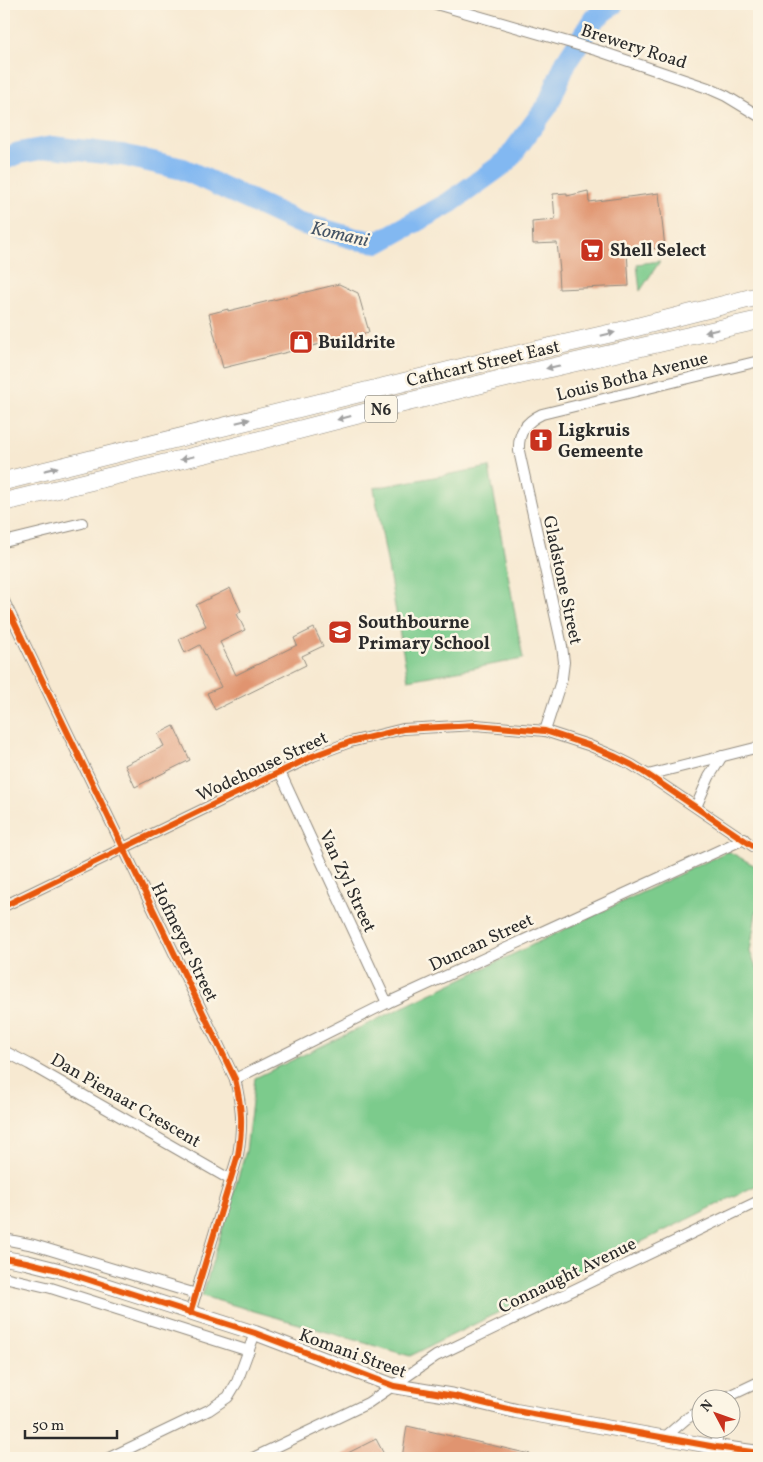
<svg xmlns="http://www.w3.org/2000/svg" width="763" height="1462" font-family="Vollkorn,serif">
	<rect width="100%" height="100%" fill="#fcf5e5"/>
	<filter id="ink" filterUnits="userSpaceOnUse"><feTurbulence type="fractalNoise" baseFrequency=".02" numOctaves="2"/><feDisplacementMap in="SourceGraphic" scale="10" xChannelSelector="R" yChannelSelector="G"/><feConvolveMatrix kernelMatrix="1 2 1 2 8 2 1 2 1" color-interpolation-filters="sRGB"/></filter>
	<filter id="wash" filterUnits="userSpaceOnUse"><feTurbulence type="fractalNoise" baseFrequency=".0096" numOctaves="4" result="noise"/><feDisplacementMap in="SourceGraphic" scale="20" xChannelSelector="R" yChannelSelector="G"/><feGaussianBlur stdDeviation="1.12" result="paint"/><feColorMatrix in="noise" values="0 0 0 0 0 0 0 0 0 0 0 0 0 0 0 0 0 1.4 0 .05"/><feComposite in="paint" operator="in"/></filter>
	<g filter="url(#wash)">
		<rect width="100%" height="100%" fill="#f7e9d1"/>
		<g fill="#7bcb8c" stroke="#537b5c">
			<polygon points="660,261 640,291 637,264"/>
			<polygon points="489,467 523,659 408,680 374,488"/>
			<polygon points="728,851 759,868 759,905 756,913 750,952 759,973 759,1184 410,1356 202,1296 246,1151 255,1078"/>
		</g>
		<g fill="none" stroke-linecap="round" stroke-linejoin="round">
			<polyline stroke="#82b8f1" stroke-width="22" points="4,159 19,153 52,147 122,155 183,169 297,222 356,239 379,242 449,203 506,162 548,105 566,62 594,19 613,4"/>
		</g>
		<g id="blocks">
			<g fill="#e0946f">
				<polygon points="588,191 589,202 659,193 665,248 627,250 629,286 559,289 558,271 560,271 557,243 533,244 532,222 555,220 553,194 567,193 567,196"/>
				<polygon points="339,284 358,293 369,332 223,368 209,314 228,309 228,311"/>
				<polygon points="230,588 241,611 237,614 245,630 220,642 236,675 297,645 294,638 314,628 323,646 302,656 306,665 215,710 207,693 221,687 200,645 185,653 179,639 206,626 196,605"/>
				<polygon points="174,726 190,760 135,787 125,765 164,746 158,734"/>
				<polygon points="407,1426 530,1454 530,1458 402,1458"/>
				<polygon points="376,1439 386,1458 338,1458"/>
			</g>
		</g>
	</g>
	<g filter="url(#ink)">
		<use href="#blocks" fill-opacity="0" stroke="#918a7e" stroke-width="1"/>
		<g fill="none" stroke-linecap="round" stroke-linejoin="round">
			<g stroke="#918a7e" stroke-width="12">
				<g id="street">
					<polyline points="436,4 599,51 708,88 726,96 759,116"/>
					<polyline points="4,542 82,523"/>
					<path d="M4,601L235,1079C242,1108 243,1125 238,1155L190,1313"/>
					<path d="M545,731L562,678L564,662L562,646L519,451C518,433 525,422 542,414L759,361"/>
					<polyline points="280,772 387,1003"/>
					<polyline points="648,775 759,747"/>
					<polyline points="696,807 709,777 722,756"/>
					<polyline points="4,906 313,756 350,742 403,729 476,725 545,731 588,745 614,756 632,765 648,775 759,850"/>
					<polyline points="4,1051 29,1064 231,1180"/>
					<polyline points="235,1079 387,1003 744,839"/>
					<polyline points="4,1239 34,1245 196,1294"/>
					<polyline points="4,1277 51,1288 249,1351"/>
					<polyline points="721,1400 759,1382"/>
					<polyline points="665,1437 686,1419 700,1410"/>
					<polyline points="716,1447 718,1430"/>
					<polyline points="109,1458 209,1410 228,1397 237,1382 255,1333"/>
					<polyline points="253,1458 368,1403 436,1356 759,1201"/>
				</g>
			</g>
			<g stroke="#918a7e" stroke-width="16">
				<polyline id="secondary" points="4,1258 26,1262 58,1270 255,1333 394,1386 454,1396 516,1411 716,1447 759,1453"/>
			</g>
			<g stroke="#918a7e" stroke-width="19">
				<g id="highway">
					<polyline points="4,481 493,360 621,331 759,296"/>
					<polyline points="4,502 233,447 387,407 498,380 759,320"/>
				</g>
			</g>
			<use href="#street" stroke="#fff" stroke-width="10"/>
			<use href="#secondary" stroke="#fff" stroke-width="14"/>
			<use href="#highway" stroke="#fff" stroke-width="18"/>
			<g stroke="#fcf5e5" stroke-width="9">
				<g id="cycleway">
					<path d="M4,601L235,1079C242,1108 243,1125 238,1155L190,1313"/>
					<polyline points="4,906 313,756 350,742 403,729 476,725 545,731 588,745 614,756 632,765 648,775 759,850"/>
					<polyline points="4,1258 26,1262 58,1270 255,1333 394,1386 454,1396 516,1411 716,1447 759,1453"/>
				</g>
			</g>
			<use href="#cycleway" stroke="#e8590c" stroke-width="6"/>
		</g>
		<defs><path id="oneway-solid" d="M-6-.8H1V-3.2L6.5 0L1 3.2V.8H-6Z" transform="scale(1.25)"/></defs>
		<g fill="#a0a0a0">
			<use href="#oneway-solid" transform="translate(712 331) rotate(167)"/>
			<use href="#oneway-solid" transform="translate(608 334) rotate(-13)"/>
			<use href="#oneway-solid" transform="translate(553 367) rotate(167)"/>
			<use href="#oneway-solid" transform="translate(344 418) rotate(165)"/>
			<use href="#oneway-solid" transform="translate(243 421) rotate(-14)"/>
			<use href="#oneway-solid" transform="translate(187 458) rotate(167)"/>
			<use href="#oneway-solid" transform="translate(51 469) rotate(-14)"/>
		</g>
	</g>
	<defs>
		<g id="supermarket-square" transform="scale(1.25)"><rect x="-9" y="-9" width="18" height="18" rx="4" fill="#c8321e" stroke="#fcf5e5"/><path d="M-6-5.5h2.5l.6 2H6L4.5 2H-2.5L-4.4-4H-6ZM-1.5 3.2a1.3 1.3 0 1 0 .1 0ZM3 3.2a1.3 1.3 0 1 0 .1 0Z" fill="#fff"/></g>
		<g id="shop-square" transform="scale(1.25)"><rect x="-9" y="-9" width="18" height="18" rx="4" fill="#c8321e" stroke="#fcf5e5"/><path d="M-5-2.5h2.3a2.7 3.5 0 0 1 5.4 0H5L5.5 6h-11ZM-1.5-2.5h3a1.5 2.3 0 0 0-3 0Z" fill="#fff"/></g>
		<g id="church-square" transform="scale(1.25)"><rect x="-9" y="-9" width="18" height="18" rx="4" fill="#c8321e" stroke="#fcf5e5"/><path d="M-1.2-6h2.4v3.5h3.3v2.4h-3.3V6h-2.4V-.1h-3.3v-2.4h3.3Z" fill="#fff"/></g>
		<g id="school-square" transform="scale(1.25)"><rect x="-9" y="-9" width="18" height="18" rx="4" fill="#c8321e" stroke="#fcf5e5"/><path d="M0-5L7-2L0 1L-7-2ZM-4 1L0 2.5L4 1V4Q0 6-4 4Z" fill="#fff"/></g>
	</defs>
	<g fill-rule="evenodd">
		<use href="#supermarket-square" x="592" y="250"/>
		<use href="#shop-square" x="301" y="342"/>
		<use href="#church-square" x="541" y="440"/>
		<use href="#school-square" x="340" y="632"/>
	</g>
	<g text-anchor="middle" stroke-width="5" stroke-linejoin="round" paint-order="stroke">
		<rect fill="#fcf5e5" stroke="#6a6863" stroke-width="1" x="365" y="395.5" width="32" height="27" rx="4"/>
		<g font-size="16" font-weight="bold" fill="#2b2b2b">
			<text x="381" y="415">N6</text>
		</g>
		<g font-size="18" fill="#2b2b2b" stroke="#fcf5e5">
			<text transform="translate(634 46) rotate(18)" y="6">Brewery Road</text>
			<text transform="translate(483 363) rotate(-13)" y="6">Cathcart Street East</text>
			<text transform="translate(632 376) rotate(-14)" y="6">Louis Botha Avenue</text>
			<text transform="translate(563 580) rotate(78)" y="6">Gladstone Street</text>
			<text transform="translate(262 766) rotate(-25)" y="6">Wodehouse Street</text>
			<text transform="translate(348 881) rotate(65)" y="6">Van Zyl Street</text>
			<text transform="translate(185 942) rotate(64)" y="6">Hofmeyer Street</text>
			<text transform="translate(481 942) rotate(-25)" y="6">Duncan Street</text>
			<text transform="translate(126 1100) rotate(30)" y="6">Dan Pienaar Crescent</text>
			<text transform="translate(567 1275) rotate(-26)" y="6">Connaught Avenue</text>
			<text transform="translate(353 1353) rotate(20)" y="6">Komani Street</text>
		</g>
		<g font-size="18" font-weight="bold" fill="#2b2b2b" stroke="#fcf5e5" text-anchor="start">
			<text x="610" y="256">Shell Select</text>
			<text x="318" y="348">Buildrite</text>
			<text x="558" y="436">Ligkruis<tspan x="558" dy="21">Gemeente</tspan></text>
			<text x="358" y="628">Southbourne<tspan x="358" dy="21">Primary School</tspan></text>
		</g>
		<g font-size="19" font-style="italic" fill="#455566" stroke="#fcf5e5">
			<text transform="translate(340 233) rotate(13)" y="7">Komani</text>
		</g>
	</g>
	<rect width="763" height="1462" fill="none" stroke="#fcf5e5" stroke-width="20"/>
	<g transform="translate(716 1414) rotate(311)"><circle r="24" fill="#fcf5e5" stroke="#a8a49b"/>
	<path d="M0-4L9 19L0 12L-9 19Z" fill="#c8321e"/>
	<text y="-8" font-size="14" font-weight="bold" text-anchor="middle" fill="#2b2b2b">N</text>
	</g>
	<path d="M25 1430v8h92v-8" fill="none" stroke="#2b2b2b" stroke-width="2.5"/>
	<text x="32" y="1430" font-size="15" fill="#2b2b2b" stroke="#fcf5e5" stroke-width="4" paint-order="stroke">50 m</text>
</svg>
